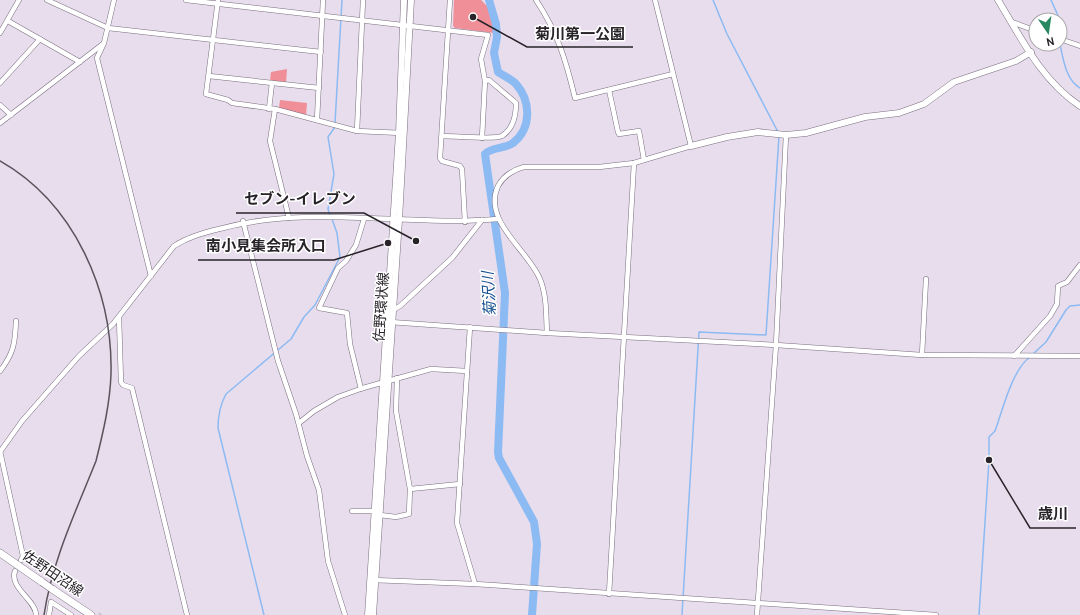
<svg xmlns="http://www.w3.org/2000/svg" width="1080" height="615" font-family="Cabin,'Noto Sans JP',sans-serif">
	<rect width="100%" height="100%" fill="#e8dded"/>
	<g fill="#f08f97">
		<path d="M454,0H481C493,11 495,16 494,33L455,28L453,26Z"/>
		<polygon points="287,69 286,83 270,81 271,72"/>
		<polygon points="280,100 307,103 306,116 279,108"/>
	</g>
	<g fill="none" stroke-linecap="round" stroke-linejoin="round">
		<g stroke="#8cbaf2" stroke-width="1.5">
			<polyline points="713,0 727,34 778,132"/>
			<polyline points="1051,0 1060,20"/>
			<polyline points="1060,21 1062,29 1060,39"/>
			<path d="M1060,44C1063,59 1066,80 1080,88"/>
			<polyline points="335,123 342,0"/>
			<polyline points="330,216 328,209 334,174 328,137 335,127"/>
			<polyline points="1033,354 1046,342 1066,310 1070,306 1080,305"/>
			<path d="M264,615L218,428C218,415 220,405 226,394L291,339L304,317L315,305L340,257L337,233L332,219"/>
			<polyline points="682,615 699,332 766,335 779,136"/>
			<path d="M979,615L989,460V437L995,431C1003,409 1012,370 1030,357"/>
		</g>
		<path stroke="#8cbaf2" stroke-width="8" d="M489,0L496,24L497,37L494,53L498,72C504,76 511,79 516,84C531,101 532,128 513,143C505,149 491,147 485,154L505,293L498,452L499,458L534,522L537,544L532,615"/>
		<polyline stroke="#c1b8c6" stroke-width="4.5" stroke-dasharray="4.5 2" stroke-linecap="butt" points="100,615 101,614"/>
		<g stroke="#796f7e" stroke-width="5.5">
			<g id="street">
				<polyline points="47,0 108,28 321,52"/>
				<polyline points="114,0 104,43 97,58 151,276"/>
				<polyline points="186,0 488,35 481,59 485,81 482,138"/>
				<polyline points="218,0 206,94 228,100 232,103 275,109 357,131 402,133"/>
				<polyline points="450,0 440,158 442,161 460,166 462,169 465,222"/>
				<path d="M536,0C558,33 566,61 575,98L673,74"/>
				<polyline points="8,21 80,62"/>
				<polyline points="1012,22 1036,31"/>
				<polyline points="0,33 19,0"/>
				<polyline points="1060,39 1080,46"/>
				<polyline points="209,76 319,88"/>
				<polyline points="0,83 40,39"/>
				<polyline points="609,90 618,132 619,134 639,131 644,160"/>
				<polyline points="0,105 11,115"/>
				<polyline points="269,109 272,83"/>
				<polyline points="275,109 270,141 289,218"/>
				<polyline points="317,120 323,0"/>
				<polyline points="0,123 103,44"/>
				<polyline points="357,131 363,0"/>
				<path d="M442,136C452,136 495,140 502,136C513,129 516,115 516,103L489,80L485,81"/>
				<polyline points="243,221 278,361 296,414 307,456 319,490 328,561 345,615"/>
				<polyline points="119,317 121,382 123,385 132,388 187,615"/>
				<polyline points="390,322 547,333 776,345 922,355 1080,356"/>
				<polyline points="470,327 457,523 475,584"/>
				<path d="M547,333C546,316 547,296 540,279C528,250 482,221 498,186C504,175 513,170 524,167H599L634,163L691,146L655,0"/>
				<polyline points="379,338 375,322 377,320 400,306 452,258 482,220"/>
				<polyline points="922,355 926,279"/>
				<polyline points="1014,356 1050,316 1057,304 1058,286 1067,282 1080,265"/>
				<path d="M0,371C14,353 15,343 16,321"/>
				<polyline points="361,389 350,344 347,313 319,308 338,268 346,261 356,245 364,219"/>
				<polyline points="299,423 314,411 338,397 363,388 431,369 467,371"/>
				<polyline points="0,451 23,556 21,560"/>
				<path d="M0,452L22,421L79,356L113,324L174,246C188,237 203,233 219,229C310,204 405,227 498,219"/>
				<polyline points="410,489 460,484"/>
				<polyline points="352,511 374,511 380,515 396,517 409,514 410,489 396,411 397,378"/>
				<path d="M15,571C9,588 36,600 36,615"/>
				<polyline points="373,580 475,584 936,615"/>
				<polyline points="609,594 634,163"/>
				<polyline points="49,615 51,602 71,615"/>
				<polyline points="757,615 776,345 786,135"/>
			</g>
		</g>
		<g stroke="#796f7e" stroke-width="7">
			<g id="secondary">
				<path d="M998,0C1021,38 1042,81 1080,106"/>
				<polyline points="691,146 727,137 758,132 786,135 806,133 865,117 899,113 924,104 954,82 1016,61 1031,52"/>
				<polyline points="368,615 399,133 404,0"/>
				<polyline points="373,615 399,220 411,0"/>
			</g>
		</g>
		<g stroke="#796f7e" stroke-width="8">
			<g id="primary">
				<polyline points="0,553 42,582"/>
				<polyline points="52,589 91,615"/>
			</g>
		</g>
		<use href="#street" stroke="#fff" stroke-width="4.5"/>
		<use href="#secondary" stroke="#fff" stroke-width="6"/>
		<use href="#primary" stroke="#fff" stroke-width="7"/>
		<path stroke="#59535c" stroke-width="1.5" d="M0,161C74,203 113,291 111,374C110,404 103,433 96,461C76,511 52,561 44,615"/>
		<g stroke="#796f7e" stroke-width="8" stroke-linecap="butt">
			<polyline id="primary-bridge" points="42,582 52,589"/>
		</g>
		<use href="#primary-bridge" stroke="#fff" stroke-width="7"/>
	</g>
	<g text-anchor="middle" stroke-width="3" stroke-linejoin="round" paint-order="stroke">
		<g font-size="14" fill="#272329" stroke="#fff">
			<text transform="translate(381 307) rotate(-86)" y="5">佐野環状線</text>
			<text transform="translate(53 573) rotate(34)" y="5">佐野田沼線</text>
		</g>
		<g font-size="15" font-style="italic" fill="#175190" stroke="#fff">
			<text transform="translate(489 294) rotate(-93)" y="5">菊沢川</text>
		</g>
	</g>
	<path fill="none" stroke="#272329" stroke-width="1.5" d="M473 17L527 47H633M416 241L364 213H236M388 243L334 260H198M989 460L1030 528H1076"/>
	<g fill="#272329" stroke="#fff" stroke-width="1.5">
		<circle cx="473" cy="17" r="4"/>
		<circle cx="416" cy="241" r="4"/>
		<circle cx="388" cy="243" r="4"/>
		<circle cx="989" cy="460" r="4"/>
	</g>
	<g font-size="15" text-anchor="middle" font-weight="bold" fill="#272329" stroke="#fff" stroke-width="3" stroke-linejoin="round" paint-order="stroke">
		<text x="580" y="39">菊川第一公園</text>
		<text x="300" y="204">セブン-イレブン</text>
		<text x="266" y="251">南小見集会所入口</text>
		<text x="1053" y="519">歳川</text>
	</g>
	<g transform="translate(1048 32) rotate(167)"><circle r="19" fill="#ffffff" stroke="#a9a7a9"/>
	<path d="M0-3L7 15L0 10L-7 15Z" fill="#278862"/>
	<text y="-6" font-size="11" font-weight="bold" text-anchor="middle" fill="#272329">N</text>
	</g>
</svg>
